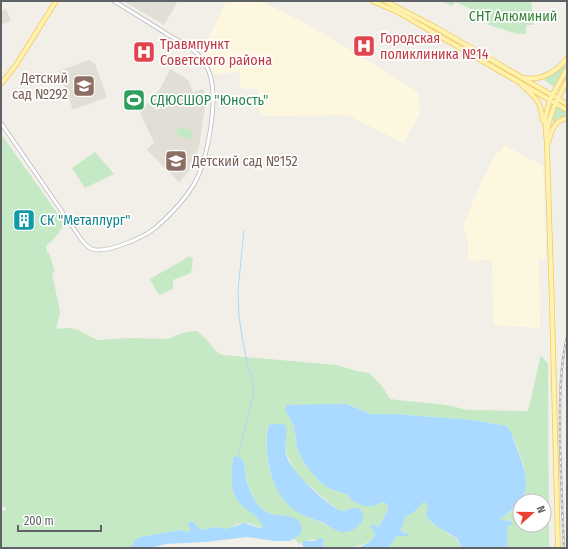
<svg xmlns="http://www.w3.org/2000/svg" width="568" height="549" font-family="'Fira Sans Condensed',sans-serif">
	<rect width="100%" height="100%" fill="#f1efe8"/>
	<g fill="#fef7e0">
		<polygon points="226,1 261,1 310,26 372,63 418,92 421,111 404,143 348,115 260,116 258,89 240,88 240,71 214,75 202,52 205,47"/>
		<polygon points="504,145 543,166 546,259 539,259 540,328 493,325 492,260 468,261 468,243 463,226 482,180 496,153 498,154"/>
	</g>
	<g fill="#e1ded6">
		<polygon points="124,1 178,1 164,25"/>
		<polygon points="6,9 11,21 1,25 1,11"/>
		<polygon points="89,60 95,64 107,97 73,110 59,71"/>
		<polygon points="170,69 188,80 193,92 204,89 205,106 199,147 191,169 179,182 147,150 154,142 140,113 160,89"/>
	</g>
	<g fill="#c5e8c5" fill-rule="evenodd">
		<polygon points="441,1 531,1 534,25 526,25 526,34 518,34 489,25 481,13 455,2 452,6"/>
		<polygon points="567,61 567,64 554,87 545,81 544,78 554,73"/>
		<polygon points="557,107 567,113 567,116 562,117 553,123 553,118"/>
		<polygon points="179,126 194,132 191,140 176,134"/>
		<path d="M1,134L65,224L53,240L46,246L47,252L49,253L55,272L52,273L60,312L56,329L67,328L76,329L97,340L131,338L167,339L186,332L197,331C200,334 205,337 207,340C212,346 214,351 222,355L337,365L356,371L369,373L382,386L390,399C415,403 442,402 467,410L528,411L541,355L548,364L549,548H508L507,539V527L513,522L499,519L509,513L520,502V525H544V501H521C534,479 519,453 511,432L507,426L473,420L395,414H371L346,404H340L285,410L294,426L297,448L300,455L307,467L320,482L328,488L346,494L353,501L372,506L384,502L388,506C388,513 382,520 379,526L377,527L374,524L370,526L375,534C372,549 337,548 324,548L323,547L324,539C315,540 306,539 300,544L294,539L298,536L282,515C257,519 246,485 245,466L232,460L233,492C237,502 246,506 253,514C257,517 260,522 263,526L262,528L249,523L237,524L231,528L226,529L219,528L201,530L193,522H190L188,523L191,529L189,532L181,530L140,537L136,539L130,548H1V510L4,511L7,509L1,505ZM273,424H282L287,455L294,469L300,478L338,510C347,513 353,504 361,510L359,525C343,535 338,530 322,523C314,519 305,516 297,511C278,498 268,475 267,453C267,444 265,434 269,425Z"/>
		<polygon points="95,152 114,174 85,188 72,168"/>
		<polygon points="190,256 193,259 191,273 173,280 173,289 159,295 150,279"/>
		<polygon points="424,502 426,502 428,504 429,520 450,535 456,538 462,548 388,548 395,537 406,533 403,532 401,528 405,517 414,512"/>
	</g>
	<g fill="#aadaff">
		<path d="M340,404H346L371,414H395L473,420L507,426L511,432C524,471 542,493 499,519L513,522L512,524L507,527V539L508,548H462L457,538C448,533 431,524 426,516L428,506L425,502H424L414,512L405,517L401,530L403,532L408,534V536H397L388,548H358C364,545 373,542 375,534L370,526L374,524L377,527L379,526C382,520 388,513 388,506L384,502L372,506H363L353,501L346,494L328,488L320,482L307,467L300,455L297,448L294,426L285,410L287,405Z"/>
		<path d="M273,424H282L286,426C288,435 284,444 286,454C292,474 321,498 338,510C346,513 351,506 358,508C372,518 354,534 341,532C334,530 328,525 322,522C314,519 306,517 299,513C277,500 268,473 267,450C267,441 266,433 269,425Z"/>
		<path d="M236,456L241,458C246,464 244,469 246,476C247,486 254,502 262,509C276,521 295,509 302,527L301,533L298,536L290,541H275L247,537L205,542L166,544L149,548H130L136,539L140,537L181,530L189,532L191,529L187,524L190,522H193L201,530L216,527L226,529L245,523L259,528L263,527C258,514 242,509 236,498C232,491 232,483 232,476C232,470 231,463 234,457Z"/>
		<polygon points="321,538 324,539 323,546 324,548 306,548 302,545 303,541 314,541"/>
	</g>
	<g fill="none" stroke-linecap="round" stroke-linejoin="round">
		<polyline stroke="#aadaff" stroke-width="1" points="238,456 254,392 252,376 248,366 242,337 239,316 238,290 244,230"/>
		<g stroke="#b5b8bc" stroke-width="4.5">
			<path id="minor" d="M1,123L81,239C84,243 87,247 92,249C106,254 142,238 154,229C169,216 184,201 194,184C207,163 216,108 212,84C211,75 207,66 202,59C194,49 181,42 170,36C152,24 133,13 114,1"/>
		</g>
		<g stroke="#f2c960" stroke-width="5.5">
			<g id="major">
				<polyline points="372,1 398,12 567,110"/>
				<polyline points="385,1 437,28 567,104"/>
				<path d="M525,78C541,81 558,71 567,58"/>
				<polyline points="1,84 16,65 56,1"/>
				<path d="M522,85C537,100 540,99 543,121"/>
				<path d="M547,134C549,114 558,98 567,81"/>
				<path d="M548,143C551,131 554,121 567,118"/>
				<polyline points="558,548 552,306 547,147 545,119 550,99 567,69"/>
			</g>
		</g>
		<use href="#minor" stroke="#fff" stroke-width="3"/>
		<use href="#major" stroke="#fff2af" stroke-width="4"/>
		<g stroke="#b6b7b8" stroke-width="2.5">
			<path id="rail" d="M564,548C562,512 561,477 560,441C560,407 559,371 567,337"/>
		</g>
		<use href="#rail" stroke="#fff" stroke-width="1" stroke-dasharray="3" stroke-linecap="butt"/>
	</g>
	<defs>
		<g id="hospital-square" transform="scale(1.15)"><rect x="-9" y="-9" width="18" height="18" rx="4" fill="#e0444e" stroke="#fff"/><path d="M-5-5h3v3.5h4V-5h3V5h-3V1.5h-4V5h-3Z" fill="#fff"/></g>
		<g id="school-square" transform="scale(1.15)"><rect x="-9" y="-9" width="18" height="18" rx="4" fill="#8d6e63" stroke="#fff"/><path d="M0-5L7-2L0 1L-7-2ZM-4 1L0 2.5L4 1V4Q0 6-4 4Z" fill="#fff"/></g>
		<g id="stadium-square" transform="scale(1.15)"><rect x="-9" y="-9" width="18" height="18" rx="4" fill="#2e9e5b" stroke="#fff"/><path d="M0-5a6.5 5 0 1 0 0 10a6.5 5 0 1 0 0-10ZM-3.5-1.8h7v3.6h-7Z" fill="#fff"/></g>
		<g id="building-square" transform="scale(1.15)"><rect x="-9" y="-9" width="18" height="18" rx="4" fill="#0f9aa8" stroke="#fff"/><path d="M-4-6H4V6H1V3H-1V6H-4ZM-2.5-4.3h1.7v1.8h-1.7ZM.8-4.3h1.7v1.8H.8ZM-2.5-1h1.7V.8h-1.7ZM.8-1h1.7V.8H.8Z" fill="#fff"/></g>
	</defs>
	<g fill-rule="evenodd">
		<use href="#hospital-square" x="364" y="46"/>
		<use href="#hospital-square" x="144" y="52"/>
		<use href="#school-square" x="84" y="86"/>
		<use href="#stadium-square" x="134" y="100"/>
		<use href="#school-square" x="176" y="161"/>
		<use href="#building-square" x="24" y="220"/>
	</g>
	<g text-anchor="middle" stroke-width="3.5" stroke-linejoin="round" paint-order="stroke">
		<g font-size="14" fill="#348238" stroke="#fff">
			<text x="513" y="21">СНТ Алюминий</text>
		</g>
		<g font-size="14" fill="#be3a42" stroke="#fff" text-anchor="start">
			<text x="380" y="43">Городская<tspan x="380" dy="16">поликлиника №14</tspan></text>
			<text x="160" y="49">Травмпункт<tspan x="160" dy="16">Советского района</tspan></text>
		</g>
		<g font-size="14" fill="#785e54" stroke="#fff" text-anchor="end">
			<text x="68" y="83">Детский<tspan x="68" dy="16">сад №292</tspan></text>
			<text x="192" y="166" text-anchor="start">Детский сад №152</text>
		</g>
		<g font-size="14" fill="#27864d" stroke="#fff" text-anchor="start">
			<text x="150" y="105">СДЮСШОР "Юность"</text>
		</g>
		<g font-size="14" fill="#0d838f" stroke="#fff" text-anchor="start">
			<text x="40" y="225">СК "Металлург"</text>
		</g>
	</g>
	<rect width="568" height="549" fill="none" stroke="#5f6368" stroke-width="4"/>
	<g transform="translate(532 513) rotate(69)"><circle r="19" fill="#ffffff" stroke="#bfc1c3"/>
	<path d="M0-3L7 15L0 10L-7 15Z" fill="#ea4335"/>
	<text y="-6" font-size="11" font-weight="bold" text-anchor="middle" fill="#5f6368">N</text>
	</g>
	<path d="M18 525v6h83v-6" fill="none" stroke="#5f6368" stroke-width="2"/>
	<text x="24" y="525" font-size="12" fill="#5f6368" stroke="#ffffff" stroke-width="3" paint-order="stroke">200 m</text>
</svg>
